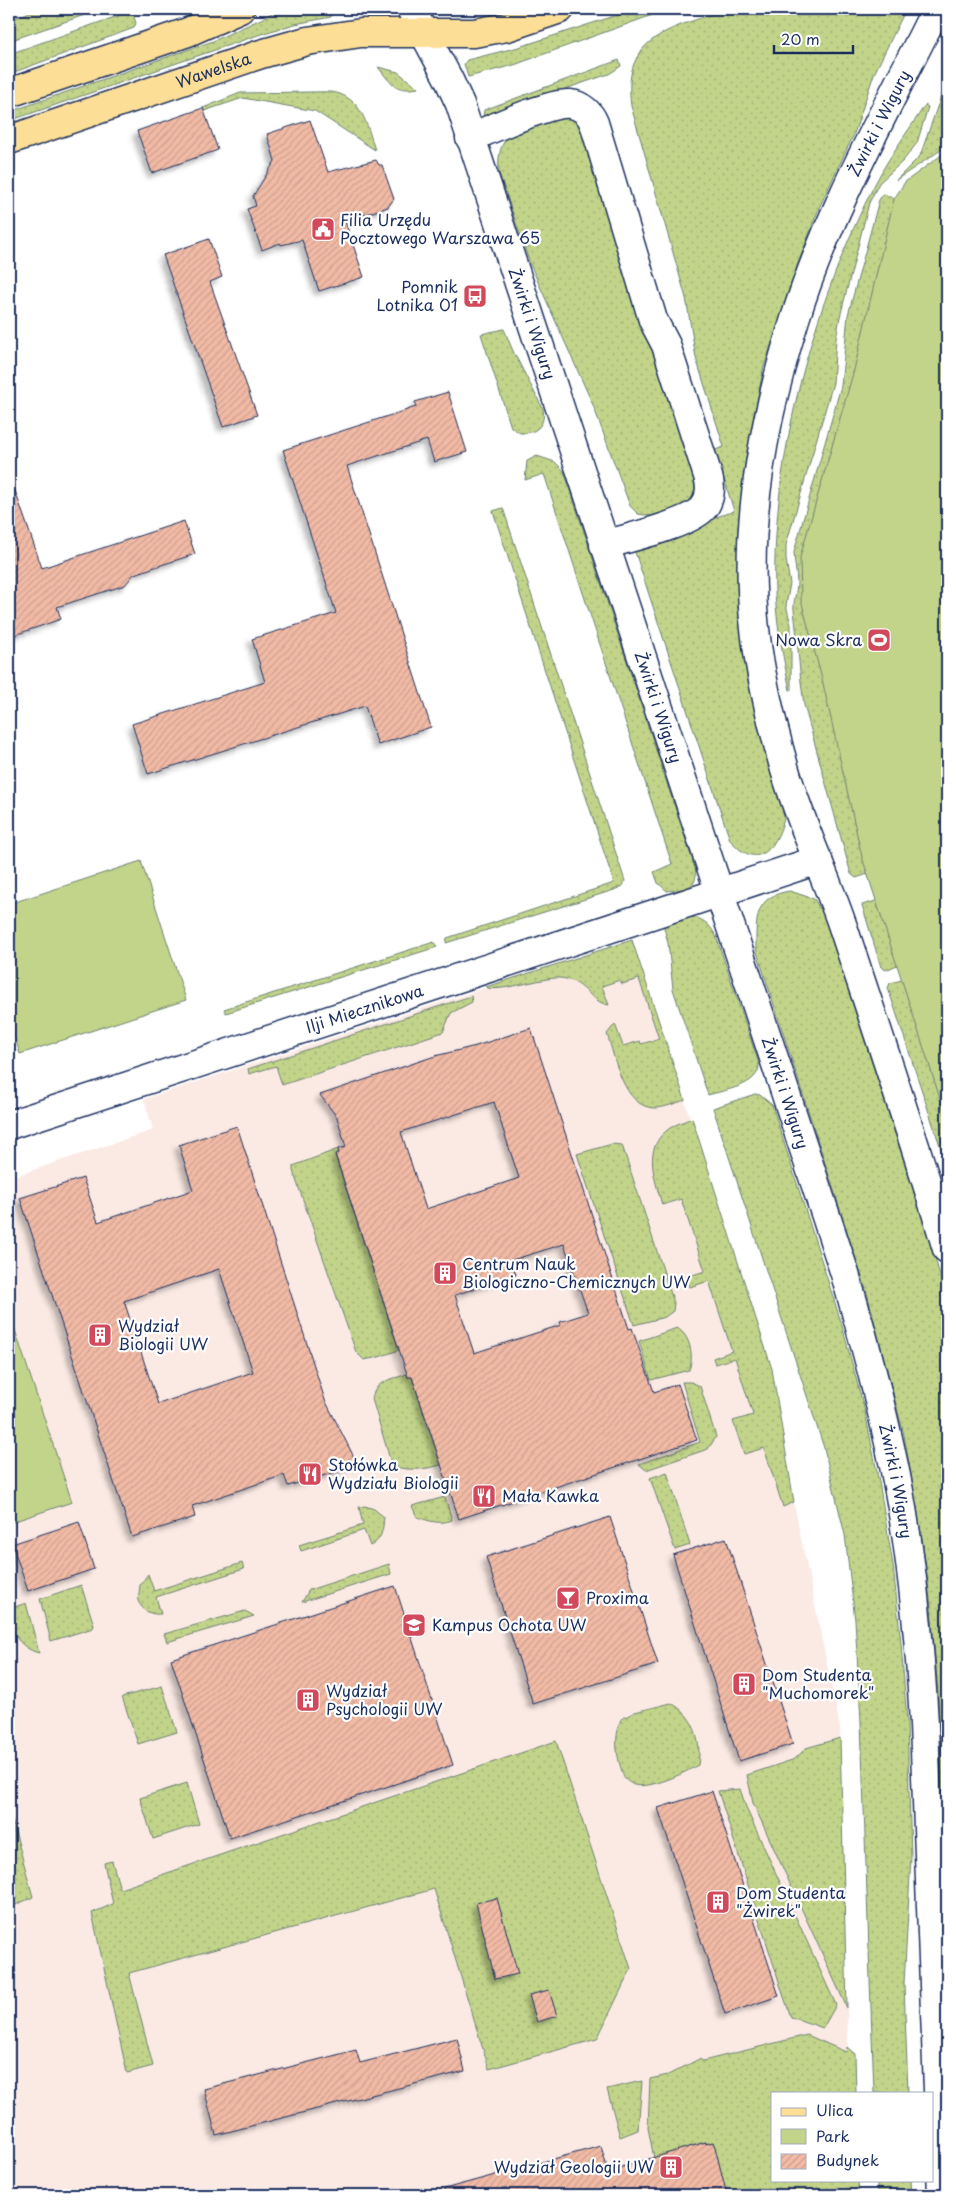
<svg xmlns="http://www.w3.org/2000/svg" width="956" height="2204" font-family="'Playpen Sans',sans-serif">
	<defs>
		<pattern id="grass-dots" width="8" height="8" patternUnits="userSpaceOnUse" patternTransform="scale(1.25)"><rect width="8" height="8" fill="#c2d489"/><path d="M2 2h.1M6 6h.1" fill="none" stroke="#a6b679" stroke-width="1.8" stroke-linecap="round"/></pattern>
		<pattern id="building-hatch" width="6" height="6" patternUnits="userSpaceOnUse" patternTransform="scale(1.25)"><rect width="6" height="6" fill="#f1baa5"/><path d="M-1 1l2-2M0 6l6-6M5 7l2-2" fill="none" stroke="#cea090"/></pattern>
		<filter id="shadow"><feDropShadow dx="-4.5" dy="4.5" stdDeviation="2.5" flood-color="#0004"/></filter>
	</defs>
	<rect width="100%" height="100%" fill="#fff"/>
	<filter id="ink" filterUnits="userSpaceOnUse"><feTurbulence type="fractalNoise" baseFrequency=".02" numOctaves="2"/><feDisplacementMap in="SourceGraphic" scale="10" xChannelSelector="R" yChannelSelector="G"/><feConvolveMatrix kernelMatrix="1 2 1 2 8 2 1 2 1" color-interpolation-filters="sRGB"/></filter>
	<g filter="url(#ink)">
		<polygon fill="#fbeae4" points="632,940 772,1369 791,1489 840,1727 848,2044 846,2052 772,2093 772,2180 837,2195 9,2195 9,1523 72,1502 9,1312 9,1178 153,1130 144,1099"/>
		<g fill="url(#grass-dots)" stroke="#6e8274">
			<polygon points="38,9 102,9 9,41 9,20"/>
			<polygon points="279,9 329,9 331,17 295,24 264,33 9,121 9,112 213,41 261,19"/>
			<polygon points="636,9 669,9 514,65 468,77 464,64 467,60 519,47"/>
			<path d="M727,9H906L874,74L854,134L819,208L797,266L763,370L746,462L741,511L784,819C775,851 757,871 730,840L634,549L640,543L734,511L715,450L724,447L696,358L686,298L631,106C621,34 673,29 727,9Z"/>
			<polygon points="132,11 136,23 134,28 9,74 9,54"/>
			<polygon points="619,60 621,66 609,74 483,117 484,110"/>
			<path d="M378,67L398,72L418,88C396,92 391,84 378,67Z"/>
			<polygon points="947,83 947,146 896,180 920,156 941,96"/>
			<path d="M312,92C321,92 332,91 340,94C364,103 368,129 375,150L315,111L243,98L204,111L203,108L240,93Z"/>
			<path d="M925,105L928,107L917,143L903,161L879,183L869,203L840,317L836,339L833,383L786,545V559L790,584L786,605L791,625V690H790C783,658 777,626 775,593C771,457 814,301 876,182C890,155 909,130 925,105Z"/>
			<path d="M557,114L574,117L586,130L693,477L695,490L692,497L684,506L651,516L638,514L630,506L593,405L530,264L499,173C495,128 523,128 557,114Z"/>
			<path d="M885,194L947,231L899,963L897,965L886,970L881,967L862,905L876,901L877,902L868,874L856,878L851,874L804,705C799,673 798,641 794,610C793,600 797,592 797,583C797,573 794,563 794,552L841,386L848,315L879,200L882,195Z"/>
			<path d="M504,329L513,351L543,409C546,425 536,434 520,433L511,427L481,334Z"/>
			<path d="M537,456L555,462L564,471L695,868C700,891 681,889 667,891L658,883L654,872L672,864L544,474L525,480L527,461Z"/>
			<polygon points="503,508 625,881 623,886 614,890 446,943 447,938 614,883 493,511"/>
			<path d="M790,891L814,899L824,915L932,1247L947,1301V1936L938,1693L931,1607L923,1545L904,1435L867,1293L756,949C756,919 754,896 790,891Z"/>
			<path d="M687,917C702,917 709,923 716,936L759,1064C760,1086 724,1090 708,1095L673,989L668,943L663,924Z"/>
			<path d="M632,940L685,1100C676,1103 664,1108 655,1108C623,1108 615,1057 607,1034L615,1024L623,1046L640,1041L641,1044L659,1039L639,979L622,984L620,980L602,986L609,1005C589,1002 584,979 559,978C543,977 495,994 486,987Z"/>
			<polygon points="434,942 437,947 226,1013 224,1009"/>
			<polygon points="947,957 947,1167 888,988 890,983 902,980 901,976"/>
			<polygon points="471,996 472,1002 451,1013 443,1032 282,1085 276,1066 249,1074 248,1069"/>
			<polygon points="755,1094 760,1095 772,1105 841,1322 865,1412 879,1482 893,1565 901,1643 907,1722 911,1857 904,1984 908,2093 874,2093 861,1722 855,1620 845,1535 824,1448 713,1108"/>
			<path d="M692,1118L772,1369L794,1502L783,1507L764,1448L744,1454L733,1421L753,1415L735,1358L715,1364L713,1358L732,1351L709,1281L690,1287L686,1277L705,1271L681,1199L662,1205C655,1178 641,1148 670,1128C676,1124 685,1121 692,1118Z"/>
			<polygon points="612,1144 622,1145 674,1303 673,1311 665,1317 634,1325 577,1154"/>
			<polygon points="338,1149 339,1153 335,1155 399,1350 379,1357 364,1360 356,1352 293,1171 293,1166"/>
			<path d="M677,1328C691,1336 694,1357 689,1370L651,1380L639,1341Z"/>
			<path d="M407,1374L408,1377H412L441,1465C423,1470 409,1471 392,1466L372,1399C375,1380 391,1380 407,1374Z"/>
			<polygon points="682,1382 691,1382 700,1386 716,1437 708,1449 646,1470 639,1464 700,1442"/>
			<polygon points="667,1472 690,1545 675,1550 650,1478"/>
			<path d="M445,1497L452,1520C440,1525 429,1521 417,1517L412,1506Z"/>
			<path d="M365,1506L374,1509L384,1517C383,1530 382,1540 370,1546L364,1530L301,1551L299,1545L363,1525L359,1507Z"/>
			<path d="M242,1563L244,1569L156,1597L161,1614C150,1615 143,1611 138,1601L140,1585L148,1574L154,1591Z"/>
			<polygon points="389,1564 391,1574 302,1602 309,1590"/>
			<polygon points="81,1585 94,1625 93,1628 51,1641 40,1599"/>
			<path d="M26,1603L39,1653C18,1648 9,1629 9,1609Z"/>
			<polygon points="245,1611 254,1616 167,1642 164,1634"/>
			<polygon points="162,1686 177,1732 138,1744 122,1697"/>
			<path d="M671,1703C694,1715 702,1741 698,1765C683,1774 651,1789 634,1785C631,1784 626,1780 624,1778C617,1757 613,1741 621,1719L635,1712Z"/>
			<polygon points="840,1738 847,2007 847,2008 753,1803 747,1775 795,1759 806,1748"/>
			<polygon points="556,1741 631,1969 597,2039 489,2069 434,1889 129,1973 153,2066 127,2073 92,1913 113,1904 104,1863 112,1861 120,1889"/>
			<polygon points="187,1783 199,1824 153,1839 140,1798"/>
			<polygon points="740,1789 747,1810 836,2005 823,2028 791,2017 784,1997 718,1791"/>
			<polygon points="9,1809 33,1897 9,1908"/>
			<polygon points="807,2035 846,2052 847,2047 855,2054 856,2093 772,2093 772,2180 858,2180 859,2195 727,2195 712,2142 706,2144 705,2142 654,2158 648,2128 650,2079 668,2075 699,2059 703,2061"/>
			<polygon points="642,2081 638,2130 620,2137 607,2089"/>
			<polygon points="877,2180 911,2180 912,2195 877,2195"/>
		</g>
		<g fill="#c2d489" stroke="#6e8274">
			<polygon points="947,151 947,1120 862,857 822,679 801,600 800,557 854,370 894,199 905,182"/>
			<polygon points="141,861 186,1000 20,1054 9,1019 9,904"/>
			<polygon points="9,1312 72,1502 9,1523"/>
		</g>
		<g fill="url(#building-hatch)" stroke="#1b2f5e" fill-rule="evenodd" filter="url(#shadow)">
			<polygon points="203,108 218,150 152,173 137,131"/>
			<polygon points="310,120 328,172 376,160 379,165 382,165 394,199 388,207 345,221 364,277 319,291 302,240 281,245 280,243 262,250 247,209 256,206 253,196 275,161 267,134"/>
			<polygon points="209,239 222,277 210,282 257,415 223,427 163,255"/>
			<polygon points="448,392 467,452 434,462 427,440 347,466 431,727 378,745 365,706 148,774 132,724 265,682 252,639 336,613 283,450 416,407 415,402"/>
			<polygon points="12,482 42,568 184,521 195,554 134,574 125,585 57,607 61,619 9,637 9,483"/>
			<path d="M531,1028L629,1329L632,1328L654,1392L678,1384L697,1440L459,1519L412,1377H408L335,1154L339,1153L338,1149L346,1147L337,1117L320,1095L435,1056L476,1046ZM494,1102L519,1178L426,1209L401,1132ZM564,1244L588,1313L560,1322L561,1325L474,1353L455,1295L516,1275L512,1260Z"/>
			<path d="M237,1126L325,1400L357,1463L339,1471L288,1486L284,1475L192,1506L195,1517L132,1537L20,1198L83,1178L98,1222L193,1190L179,1145ZM219,1269L253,1372L158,1404L124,1301Z"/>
			<polygon points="610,1517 658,1664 533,1704 486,1557"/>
			<polygon points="79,1522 94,1569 28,1591 12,1544"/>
			<polygon points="726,1538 793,1744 739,1761 673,1555"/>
			<polygon points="395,1586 453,1765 230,1838 171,1659"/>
			<polygon points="712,1791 779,1996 725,2014 658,1808"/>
			<polygon points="497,1898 518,1974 495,1979 476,1903"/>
			<polygon points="549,1990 557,2016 537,2022 529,1995"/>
			<polygon points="457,2038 465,2071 216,2135 204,2089 356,2050 360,2063"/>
			<polygon points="706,2142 706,2144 713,2142 715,2147 727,2195 444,2195 444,2189 601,2146 608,2171"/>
		</g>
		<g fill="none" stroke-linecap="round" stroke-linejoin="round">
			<g stroke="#1b2f5e" stroke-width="31">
				<g id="street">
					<path d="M470,138C491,129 550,102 570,104C581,105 590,113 594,123L653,320L666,345L708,476C711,486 711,496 705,506C692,524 627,538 604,545"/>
					<path id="s1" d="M9,1125L718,893"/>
				</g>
			</g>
			<g stroke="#1b2f5e" stroke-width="31">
				<g id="secondary">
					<path id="s2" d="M411,9L448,78L460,104L845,1274C866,1346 885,1418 899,1491C913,1568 920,1646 924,1724L942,2195"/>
					<path d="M936,9C886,111 829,210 795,319C764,417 743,526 755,629C760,677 772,724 785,770C801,825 826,876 844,930C879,1036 915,1142 947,1249"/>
					<polyline points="718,893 818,860"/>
				</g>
			</g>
			<g stroke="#1b2f5e" stroke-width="31">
				<g id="primary">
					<polyline points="9,93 188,32 240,9"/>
					<path id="s3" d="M9,140L261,54L307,41L361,33H474L507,27L560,9"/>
				</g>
			</g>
			<use href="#street" stroke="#fff" stroke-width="28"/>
			<use href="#secondary" stroke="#fff" stroke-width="28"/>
			<use href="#primary" stroke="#fdde96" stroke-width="28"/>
		</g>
	</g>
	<defs>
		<g id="civic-square" transform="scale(1.25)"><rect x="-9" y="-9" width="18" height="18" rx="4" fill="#d1495b" stroke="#fff"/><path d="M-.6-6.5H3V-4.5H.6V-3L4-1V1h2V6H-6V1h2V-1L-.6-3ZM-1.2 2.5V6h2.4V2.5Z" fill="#fff"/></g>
		<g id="bus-square" transform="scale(1.25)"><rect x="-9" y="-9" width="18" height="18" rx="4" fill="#d1495b" stroke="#fff"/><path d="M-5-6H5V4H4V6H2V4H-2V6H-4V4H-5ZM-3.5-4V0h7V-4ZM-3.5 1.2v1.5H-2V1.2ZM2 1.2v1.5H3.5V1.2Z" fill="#fff"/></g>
		<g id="stadium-square" transform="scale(1.25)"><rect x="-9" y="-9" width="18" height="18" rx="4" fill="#d1495b" stroke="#fff"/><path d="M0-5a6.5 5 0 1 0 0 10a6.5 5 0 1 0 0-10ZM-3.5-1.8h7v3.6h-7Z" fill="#fff"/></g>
		<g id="building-square" transform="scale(1.25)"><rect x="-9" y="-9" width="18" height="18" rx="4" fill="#d1495b" stroke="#fff"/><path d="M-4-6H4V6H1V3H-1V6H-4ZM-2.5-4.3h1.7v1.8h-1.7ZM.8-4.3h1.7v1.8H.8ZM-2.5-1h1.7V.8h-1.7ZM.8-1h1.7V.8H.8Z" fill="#fff"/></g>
		<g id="restaurant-square" transform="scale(1.25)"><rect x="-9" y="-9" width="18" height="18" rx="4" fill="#d1495b" stroke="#fff"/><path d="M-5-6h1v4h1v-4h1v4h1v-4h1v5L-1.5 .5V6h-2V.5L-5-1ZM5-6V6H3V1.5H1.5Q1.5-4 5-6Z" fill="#fff"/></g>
		<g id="bar-square" transform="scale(1.25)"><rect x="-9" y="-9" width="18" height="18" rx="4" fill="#d1495b" stroke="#fff"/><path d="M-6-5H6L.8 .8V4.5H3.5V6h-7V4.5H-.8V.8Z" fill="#fff"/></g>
		<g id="university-square" transform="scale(1.25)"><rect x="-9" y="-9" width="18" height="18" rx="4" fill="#d1495b" stroke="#fff"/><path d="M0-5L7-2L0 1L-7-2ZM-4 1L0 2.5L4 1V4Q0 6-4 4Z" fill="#fff"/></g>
	</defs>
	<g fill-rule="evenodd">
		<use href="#civic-square" x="323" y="229"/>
		<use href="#bus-square" x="475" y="296"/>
		<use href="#stadium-square" x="879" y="640"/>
		<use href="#building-square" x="445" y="1273"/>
		<use href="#building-square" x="100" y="1335"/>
		<use href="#restaurant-square" x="310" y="1474"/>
		<use href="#restaurant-square" x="484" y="1496"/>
		<use href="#bar-square" x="568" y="1598"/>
		<use href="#university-square" x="414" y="1625"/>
		<use href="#building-square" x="744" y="1684"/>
		<use href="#building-square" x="308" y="1700"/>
		<use href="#building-square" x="718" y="1902"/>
		<use href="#building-square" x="671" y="2167"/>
	</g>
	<g text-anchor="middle" stroke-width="4.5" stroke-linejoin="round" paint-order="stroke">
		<g font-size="16" fill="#1b2f5e" stroke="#fff">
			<text dy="6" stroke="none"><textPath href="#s3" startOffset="216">Wawelska</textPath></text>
			<text transform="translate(879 123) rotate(-63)" y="6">Żwirki i Wigury</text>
			<text dy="6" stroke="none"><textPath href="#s2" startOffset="338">Żwirki i Wigury</textPath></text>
			<text dy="6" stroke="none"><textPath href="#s2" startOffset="742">Żwirki i Wigury</textPath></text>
			<text dy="6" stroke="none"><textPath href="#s1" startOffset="374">Ilji Miecznikowa</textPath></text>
			<text dy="6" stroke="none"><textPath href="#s2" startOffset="1148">Żwirki i Wigury</textPath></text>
			<text dy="6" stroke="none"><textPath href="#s2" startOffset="1552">Żwirki i Wigury</textPath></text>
		</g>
		<g font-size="16" fill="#1b2f5e" stroke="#fff" text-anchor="start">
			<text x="340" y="226">Filia Urzędu<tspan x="340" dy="18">Pocztowego Warszawa 65</tspan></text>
			<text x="458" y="293" text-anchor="end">Pomnik<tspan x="458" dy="18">Lotnika 01</tspan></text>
			<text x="862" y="646" text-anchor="end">Nowa Skra</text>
			<text x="462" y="1270">Centrum Nauk<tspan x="462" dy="18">Biologiczno-Chemicznych UW</tspan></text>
			<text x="118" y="1332">Wydział<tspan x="118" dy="18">Biologii UW</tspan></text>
			<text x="328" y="1471">Stołówka<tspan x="328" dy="18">Wydziału Biologii</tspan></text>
			<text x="502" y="1502">Mała Kawka</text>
			<text x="586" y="1604">Proxima</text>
			<text x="432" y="1631">Kampus Ochota UW</text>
			<text x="762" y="1681">Dom Studenta<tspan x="762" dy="18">"Muchomorek"</tspan></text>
			<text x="326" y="1697">Wydział<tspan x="326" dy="18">Psychologii UW</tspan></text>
			<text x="736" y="1899">Dom Studenta<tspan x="736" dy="18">"Żwirek"</tspan></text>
			<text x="654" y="2173" text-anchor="end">Wydział Geologii UW</text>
		</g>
	</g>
	<rect width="956" height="2204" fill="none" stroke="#fff" stroke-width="30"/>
	<rect x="15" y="15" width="926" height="2174" fill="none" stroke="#1b2f5e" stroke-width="2" filter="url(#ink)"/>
	<rect x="771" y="2092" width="162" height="90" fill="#ffffff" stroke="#a4acbf"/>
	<rect x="781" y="2108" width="25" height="8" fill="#fdde96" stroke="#a4acbf"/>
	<text x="816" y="2116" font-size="15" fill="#1b2f5e">Ulica</text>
	<rect x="781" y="2129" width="25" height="15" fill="#c2d489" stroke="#a4acbf"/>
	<text x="816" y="2142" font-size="15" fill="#1b2f5e">Park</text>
	<rect x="781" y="2154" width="25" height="15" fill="url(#building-hatch)" stroke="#a4acbf"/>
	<text x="816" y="2166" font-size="15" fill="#1b2f5e">Budynek</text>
	<path d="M774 45v8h79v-8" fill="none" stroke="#1b2f5e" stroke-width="2.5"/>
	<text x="781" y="45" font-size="15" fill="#1b2f5e" stroke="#ffffff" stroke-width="4" paint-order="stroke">20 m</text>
</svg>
